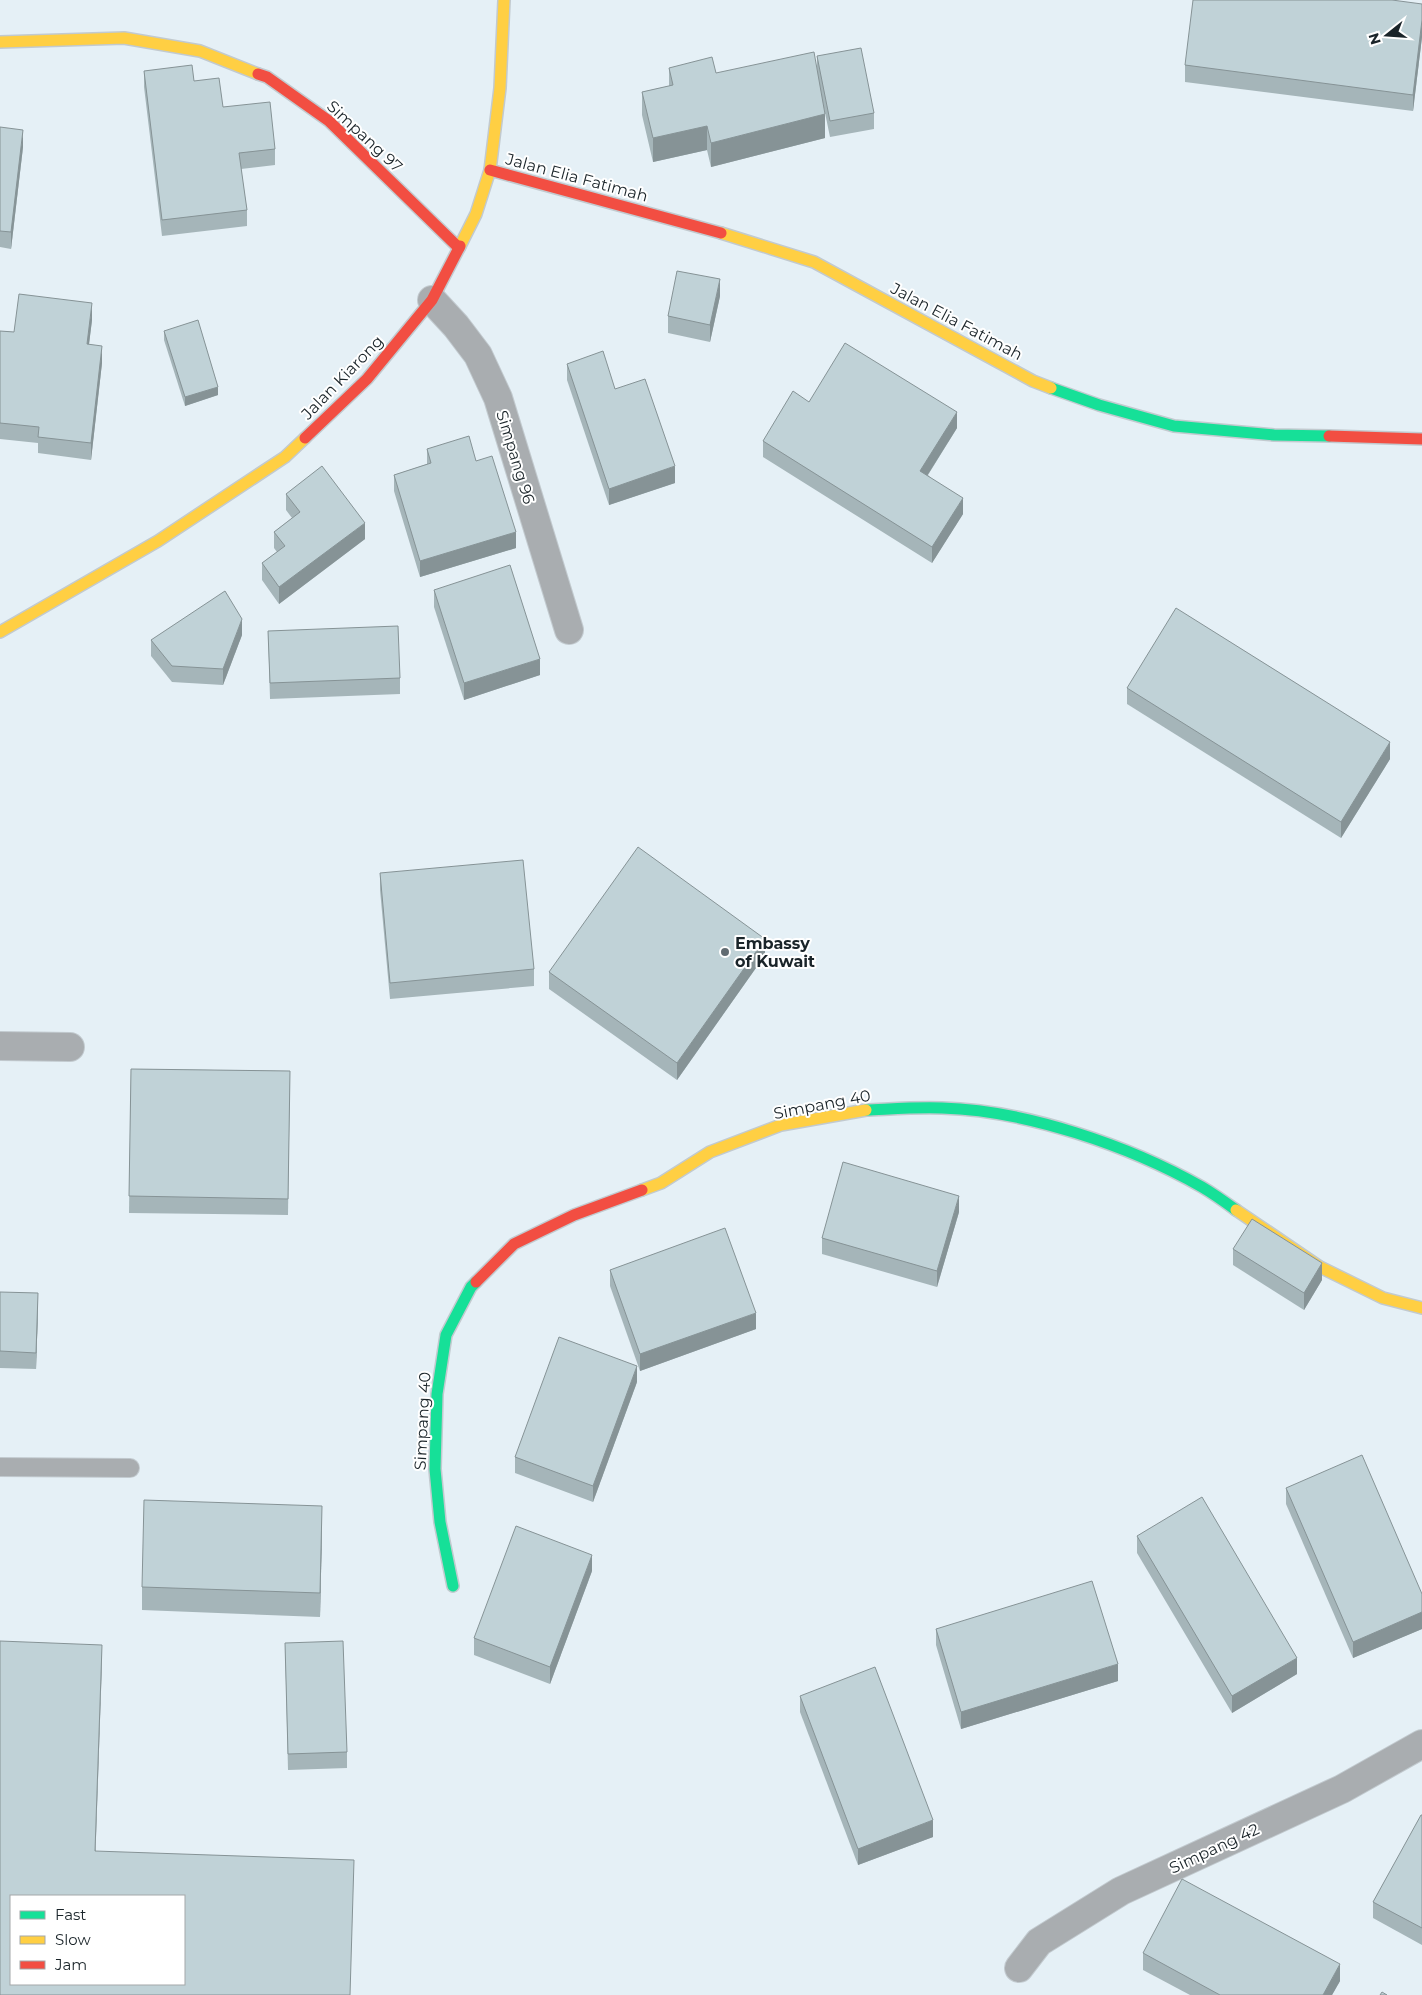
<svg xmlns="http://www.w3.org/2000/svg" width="1422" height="1995" font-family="Montserrat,sans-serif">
	<rect width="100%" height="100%" fill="#e5f0f6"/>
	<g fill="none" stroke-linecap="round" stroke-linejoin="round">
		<g stroke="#c2cacf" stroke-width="20">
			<polyline id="lane" points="0,1467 130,1468"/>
		</g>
		<g stroke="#c2cacf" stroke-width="30">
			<g id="street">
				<polyline points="432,300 456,326 478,355 498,398 569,630"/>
				<polyline points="0,1046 70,1047"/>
				<polyline points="1019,1968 1039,1942 1121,1891 1342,1789 1422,1744"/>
			</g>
		</g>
		<g stroke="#c2cacf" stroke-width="14">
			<g id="fast">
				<polyline points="1051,388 1099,405 1174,426 1274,435 1329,436"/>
				<path d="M866,1110C891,1109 917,1107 942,1108C1025,1110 1130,1146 1202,1187C1214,1194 1225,1202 1236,1210"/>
				<polyline points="453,1586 440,1522 435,1469 437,1394 446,1335 471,1287 476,1282"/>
			</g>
		</g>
		<g stroke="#c2cacf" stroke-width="14">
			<g id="slow">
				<polyline points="0,42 124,38 200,51 258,74"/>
				<polyline points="721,233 814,262 1033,381 1051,388"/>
				<polyline points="460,246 476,214 490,170 500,88 504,0"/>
				<polyline points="0,632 158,541 285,457 305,438"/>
				<polyline points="642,1190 661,1183 710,1152 781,1125 866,1110"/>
				<polyline points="1236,1210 1320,1267 1383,1298 1422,1308"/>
			</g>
		</g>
		<g stroke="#c2cacf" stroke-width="14">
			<g id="jam">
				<polyline points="258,74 267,77 329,121 459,248"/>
				<polyline points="490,170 721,233"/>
				<polyline points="1329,436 1422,439"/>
				<polyline points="305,438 367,379 432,300 460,246"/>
				<polyline points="476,1282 514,1244 574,1215 642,1190"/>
			</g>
		</g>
		<use href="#lane" stroke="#a9adb0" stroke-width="18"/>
		<use href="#street" stroke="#a9adb0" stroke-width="28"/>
		<use href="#fast" stroke="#16e098" stroke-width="11"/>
		<use href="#slow" stroke="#ffcf43" stroke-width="11"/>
		<use href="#jam" stroke="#f24e42" stroke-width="11"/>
	</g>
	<g fill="#a5b5b9">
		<polygon points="1422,4 1422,37 1413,111 1185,82 1185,65"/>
		<polygon points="817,56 874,113 874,129 830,137 824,108 825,138 711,167 707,150 653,162 642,115 642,92 669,86 669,68 716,73 817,70"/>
		<polygon points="144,71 194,81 223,107 275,149 275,165 241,169 247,210 247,226 162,236 144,87"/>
		<polygon points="0,127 23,147 11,249 0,247"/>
		<polygon points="720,296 710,342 668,333 668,316"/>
		<polygon points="92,320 89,344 102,363 91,460 38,453 38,443 0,439 0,331 14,332"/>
		<polygon points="164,331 218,395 185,406 164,340"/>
		<polygon points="567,364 615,389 675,483 609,505 567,380"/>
		<polygon points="957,428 928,475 963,514 932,563 763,457 763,441"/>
		<polygon points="427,449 476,461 516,548 420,577 394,491 394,475 427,464"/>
		<polygon points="286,494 365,539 279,604 262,580 262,563 277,552 274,548 274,532 292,518 286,510"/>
		<polygon points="434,590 540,675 464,700 434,607"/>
		<polygon points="268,631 400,678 400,694 270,699"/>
		<polygon points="242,635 223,685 172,682 151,656 151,640"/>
		<polygon points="1127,688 1390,759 1341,838 1127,704"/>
		<polygon points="380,873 534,969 534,986 390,999 380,890"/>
		<polygon points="765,955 677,1080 549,989 549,972"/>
		<polygon points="131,1069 290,1071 288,1215 129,1213"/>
		<polygon points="959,1212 937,1287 822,1254 822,1238"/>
		<polygon points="1233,1249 1322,1280 1304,1310 1233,1265"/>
		<polygon points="610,1270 756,1329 640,1371 610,1286"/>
		<polygon points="0,1292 38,1310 36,1369 0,1368"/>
		<polygon points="637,1382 593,1502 515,1473 515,1457"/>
		<polygon points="1286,1488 1422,1594 1422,1629 1353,1658 1286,1504"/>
		<polygon points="322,1530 320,1617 142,1610 142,1587"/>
		<polygon points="1137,1536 1297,1674 1232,1713 1137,1553"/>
		<polygon points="592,1571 550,1684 474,1655 474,1638"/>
		<polygon points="936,1629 1118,1681 961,1729 936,1645"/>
		<polygon points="285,1643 347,1752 347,1768 288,1770"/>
		<polygon points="800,1696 933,1837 858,1865 800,1712"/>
		<polygon points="1422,1815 1422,1945 1373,1918 1373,1902"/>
		<polygon points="1143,1953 1340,1981 1332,1995 1190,1995 1143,1970"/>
	</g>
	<g fill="#869396">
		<polygon points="1422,20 1422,37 1413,111 1413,95"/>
		<polygon points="825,114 825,138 711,167 711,143"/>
		<polygon points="707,126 707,150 653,162 653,138"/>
		<polygon points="23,130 23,147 11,249 11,232"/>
		<polygon points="720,279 720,296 710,342 710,325"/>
		<polygon points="92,303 92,320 87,360 87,344"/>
		<polygon points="102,346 102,363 91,460 91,443"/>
		<polygon points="218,387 218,395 185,406 185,397"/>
		<polygon points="957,412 957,428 920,487 920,471"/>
		<polygon points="675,466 675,483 609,505 609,489"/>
		<polygon points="963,498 963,514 932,563 932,547"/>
		<polygon points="365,523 365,539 279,604 279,587"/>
		<polygon points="516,532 516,548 420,577 420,561"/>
		<polygon points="242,619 242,635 223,685 223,669"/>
		<polygon points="540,659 540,675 464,700 464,683"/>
		<polygon points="1390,742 1390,759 1341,838 1341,822"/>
		<polygon points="765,939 765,955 677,1080 677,1063"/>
		<polygon points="959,1196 959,1212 937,1287 937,1271"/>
		<polygon points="1322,1263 1322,1280 1304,1310 1304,1293"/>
		<polygon points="38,1293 38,1310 36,1369 36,1353"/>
		<polygon points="756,1313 756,1329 640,1371 640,1354"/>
		<polygon points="637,1366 637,1382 593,1502 593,1486"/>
		<polygon points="322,1506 322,1530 320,1617 320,1593"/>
		<polygon points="592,1555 592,1571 550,1684 550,1667"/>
		<polygon points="1422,1612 1422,1629 1353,1658 1353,1642"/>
		<polygon points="102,1645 102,1662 95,1867 95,1851"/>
		<polygon points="1297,1658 1297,1674 1232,1713 1232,1696"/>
		<polygon points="1118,1664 1118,1681 961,1729 961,1712"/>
		<polygon points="933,1820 933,1837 858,1865 858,1849"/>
		<polygon points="1340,1964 1340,1981 1332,1995 1323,1995"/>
	</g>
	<g fill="#c0d2d7" stroke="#869396" fill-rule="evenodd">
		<polygon points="1193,0 1392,0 1422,4 1422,20 1413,95 1185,65"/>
		<polygon points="861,48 874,113 830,121 817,56"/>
		<polygon points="814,52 825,114 711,143 707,126 653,138 642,92 673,85 669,68 712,57 716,73"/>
		<polygon points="192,65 194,81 219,78 223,107 270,102 275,149 239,153 247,210 162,220 144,71"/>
		<polygon points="0,127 23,130 11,232 0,231"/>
		<polygon points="677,271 720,279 710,325 668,316"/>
		<polygon points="19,294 92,303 87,344 102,346 91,443 38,437 39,427 0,423 0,331 14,332"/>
		<polygon points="198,320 218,387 185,397 164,331"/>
		<polygon points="845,343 957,412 920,471 963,498 932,547 763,441 793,391 809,402"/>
		<polygon points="603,351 615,389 645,379 675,466 609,489 567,364"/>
		<polygon points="469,436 476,461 492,456 516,532 420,561 394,475 431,463 427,449"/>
		<polygon points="322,466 365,523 279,587 262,563 285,546 274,532 300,512 286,494"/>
		<polygon points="510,565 540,659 464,683 434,590"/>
		<polygon points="225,591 242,619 223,669 172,666 151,640"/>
		<polygon points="1176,608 1390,742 1341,822 1127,688"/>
		<polygon points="398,626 400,678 270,683 268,631"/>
		<polygon points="638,847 765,939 677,1063 549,972"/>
		<polygon points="523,860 534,969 390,983 380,873"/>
		<polygon points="131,1069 290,1071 288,1199 129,1196"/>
		<polygon points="843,1162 959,1196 937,1271 822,1238"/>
		<polygon points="1252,1219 1322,1263 1304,1293 1233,1249"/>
		<polygon points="725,1228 756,1313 640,1354 610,1270"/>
		<polygon points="0,1292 38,1293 36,1353 0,1351"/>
		<polygon points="559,1337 637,1366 593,1486 515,1457"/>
		<polygon points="1362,1455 1422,1594 1422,1612 1353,1642 1286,1488"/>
		<polygon points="1202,1497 1297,1658 1232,1696 1137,1536"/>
		<polygon points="144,1500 322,1506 320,1593 142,1587"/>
		<polygon points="516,1526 592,1555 550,1667 474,1638"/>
		<polygon points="1092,1581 1118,1664 961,1712 936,1629"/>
		<path d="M0,1641L102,1645L95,1851L354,1860L350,1995H0ZM11,1896H184V1984H11Z"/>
		<polygon points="343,1641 347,1752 288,1754 285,1643"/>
		<polygon points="875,1667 933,1820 858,1849 800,1696"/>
		<polygon points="1421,1815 1422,1815 1422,1928 1373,1902"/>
		<polygon points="1182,1879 1340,1964 1323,1995 1220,1995 1143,1953"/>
		<polygon points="1382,1992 1387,1995 1380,1995"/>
	</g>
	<circle fill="#616b71" stroke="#fff" stroke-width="2" cx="725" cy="952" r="5"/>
	<g text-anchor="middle" stroke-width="4" stroke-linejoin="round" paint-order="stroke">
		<g font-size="16" fill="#1a2429" stroke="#fff">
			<text transform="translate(365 136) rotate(43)" y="6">Simpang 97</text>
			<text transform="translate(577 177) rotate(15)" y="6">Jalan Elia Fatimah</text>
			<text transform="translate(957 321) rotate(28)" y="6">Jalan Elia Fatimah</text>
			<text transform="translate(342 377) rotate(-46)" y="6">Jalan Kiarong</text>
			<text transform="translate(516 457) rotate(73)" y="6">Simpang 96</text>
			<text transform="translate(822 1104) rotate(-11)" y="6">Simpang 40</text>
			<text transform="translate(422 1421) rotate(-87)" y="6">Simpang 40</text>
			<text transform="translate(1214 1848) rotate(-25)" y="6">Simpang 42</text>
		</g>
		<g font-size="16" font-weight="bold" fill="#1a2429" stroke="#fff" text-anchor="start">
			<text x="735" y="949">Embassy<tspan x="735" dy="18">of Kuwait</tspan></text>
		</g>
	</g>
	<rect x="10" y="1895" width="175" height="90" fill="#ffffff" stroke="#a3a7a9"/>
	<rect x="20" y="1911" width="25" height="8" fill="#16e098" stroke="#a3a7a9"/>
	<text x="55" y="1920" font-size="15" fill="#1a2429">Fast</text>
	<rect x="20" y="1936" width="25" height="8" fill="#ffcf43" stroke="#a3a7a9"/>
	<text x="55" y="1945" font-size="15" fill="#1a2429">Slow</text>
	<rect x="20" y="1961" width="25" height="8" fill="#f24e42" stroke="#a3a7a9"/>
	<text x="55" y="1970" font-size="15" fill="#1a2429">Jam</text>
	<g transform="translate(1387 35) rotate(253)" stroke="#ffffff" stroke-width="4" paint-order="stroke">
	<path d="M0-4L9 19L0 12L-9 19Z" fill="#1a2429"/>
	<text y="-8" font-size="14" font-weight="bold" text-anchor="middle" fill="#1a2429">N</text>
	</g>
</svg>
